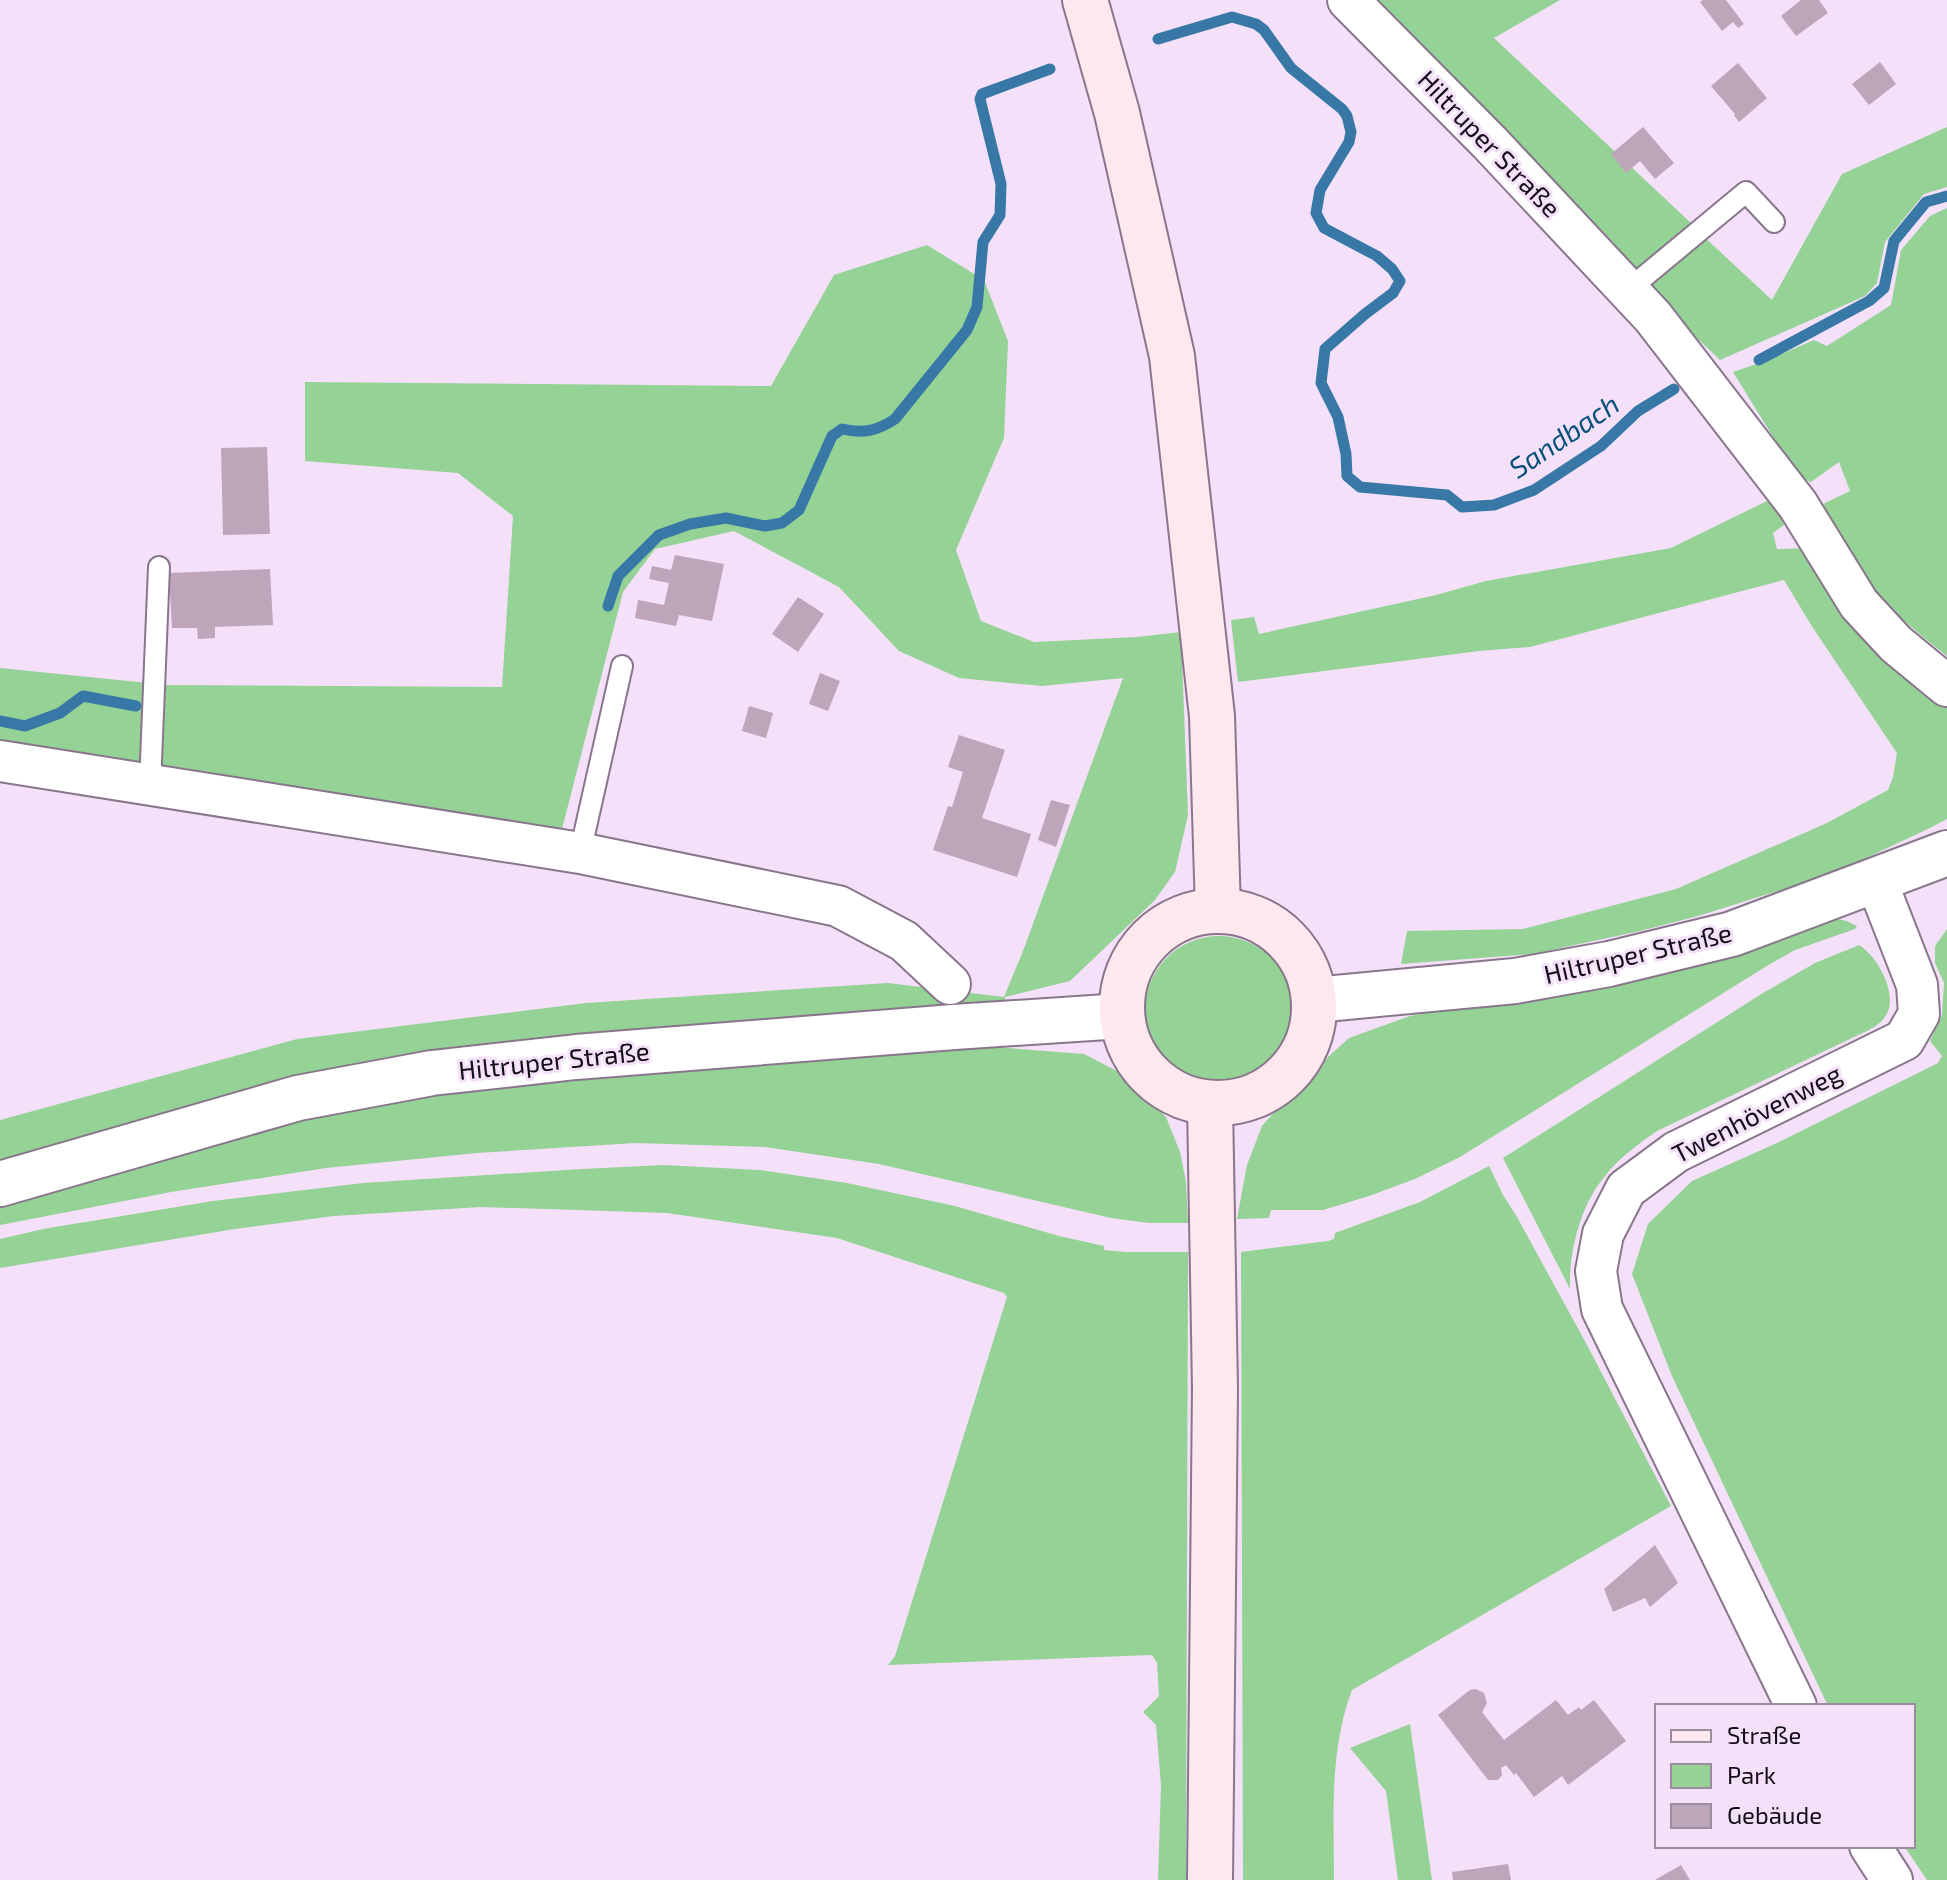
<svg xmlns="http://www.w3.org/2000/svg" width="1947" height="1880" font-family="'Exo 2',sans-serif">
	<rect width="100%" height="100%" fill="#f5e0f9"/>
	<g fill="#95d295">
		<polygon points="1362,0 1560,0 1494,38 1692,224 1629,277"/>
		<polygon points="1947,127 1947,187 1924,194 1885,242 1877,283 1865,296 1720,360 1642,286 1702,235 1772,300 1842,174"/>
		<path d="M1947,208V656C1912,629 1877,599 1851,563C1840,548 1831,531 1821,515L1825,503L1850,491L1839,462L1811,482L1798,477L1733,372L1765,361L1814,340L1827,346L1891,305L1901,250L1930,216Z"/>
		<polygon points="927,245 984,280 1008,341 1004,438 956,550 981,621 1034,642 1137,637 1181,632 1188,815 1175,872 1155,900 1070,981 1005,997 1006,1005 956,1011 0,1165 0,1120 297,1039 586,1003 888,983 1004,997 1023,951 1123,678 1042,686 959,678 899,651 839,587 734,531 655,549 623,592 562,829 0,743 0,668 168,685 502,687 513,516 458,473 305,461 305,382 771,386 834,275"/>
		<polygon points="1773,498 1784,525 1773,533 1777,549 1810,548 1887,657 1927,698 1947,707 1947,819 1930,828 1832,874 1698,916 1640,931 1533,954 1401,964 1407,931 1523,929 1676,889 1827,823 1888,790 1893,777 1897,753 1813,628 1784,580 1530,647 1479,651 1238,682 1231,620 1254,617 1259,634 1436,595 1486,581 1671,548"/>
		<polygon points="1838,919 1847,921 1857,926 1855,929 1795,950 1770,964 1460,1157 1415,1179 1369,1196 1323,1210 1271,1210 1269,1218 1237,1219 1247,1165 1262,1126 1277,1109 1298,1094 1328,1057 1349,1038 1410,1016 1760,944"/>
		<polygon points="1947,929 1947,1880 1927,1880 1904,1846 1913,1846 1913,1706 1828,1706 1672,1376 1632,1274 1648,1224 1692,1181 1779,1142 1938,1063 1942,1056 1930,1041 1942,1015 1944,983 1935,963 1935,946"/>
		<circle cx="1219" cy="1010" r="74"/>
		<path d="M1859,945C1878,956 1901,998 1884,1018C1881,1023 1874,1027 1869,1030L1657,1131C1638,1144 1619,1158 1605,1176C1580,1206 1569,1251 1570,1289L1503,1158L1763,993L1815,963Z"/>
		<polygon points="994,1047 1084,1054 1117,1071 1146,1096 1166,1117 1180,1152 1186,1182 1188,1223 1149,1223 1111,1218 879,1164 765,1147 635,1143 477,1153 326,1168 171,1192 0,1225 0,1202 173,1151 351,1107 448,1093 585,1080"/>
		<polygon points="663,1165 760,1170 847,1183 955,1206 1059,1236 1104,1246 1104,1250 1126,1252 1188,1252 1186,1880 1158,1880 1161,1785 1156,1725 1143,1712 1159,1696 1157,1663 1152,1655 888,1665 895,1656 1007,1297 1004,1293 837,1238 667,1213 481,1207 334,1216 235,1229 0,1268 0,1239 43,1229 213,1201 363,1183 582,1169"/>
		<path d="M1489,1166L1503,1195L1517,1217L1587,1345L1671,1506L1352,1690C1329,1751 1334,1816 1334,1880H1243L1241,1252L1328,1241L1334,1239L1335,1233L1420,1202Z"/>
		<polygon points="1410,1724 1432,1880 1398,1880 1386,1791 1350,1748"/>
	</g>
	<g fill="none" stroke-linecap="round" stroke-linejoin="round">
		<g stroke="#3878a7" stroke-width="11">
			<polyline points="1158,39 1232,17 1256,24 1264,30 1291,68 1342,109 1347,116 1351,132 1349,142 1320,190 1316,213 1324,228 1377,256 1392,269 1400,281 1393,293 1365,314 1325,349 1321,383 1338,417 1346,454 1347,476 1360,487 1447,495 1462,507 1494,505 1534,490 1601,446 1638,411 1674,389"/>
			<polyline points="1759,360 1869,301 1884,288 1894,241 1926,202 1947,196"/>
			<path d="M608,606L618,576L659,535L690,524L726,518L765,526L782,523L799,510L832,436L842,429C863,434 877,431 895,419L967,330L977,307L983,242L1000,215L1001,184L980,99L982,94L1050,69"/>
			<polyline points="0,721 25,726 60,713 83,696 136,706"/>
		</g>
	</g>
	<g fill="#bea5ba">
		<polygon points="1703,0 1726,0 1744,24 1738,28 1733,22 1722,31 1700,2"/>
		<polygon points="1801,0 1819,0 1828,13 1796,36 1781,16"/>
		<polygon points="1880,62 1896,84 1869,105 1852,84"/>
		<polygon points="1738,63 1767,98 1739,122 1734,115 1735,114 1711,86"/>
		<polygon points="1643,127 1674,163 1655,179 1640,161 1626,173 1611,154"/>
		<polygon points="267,447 270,534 223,535 221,448"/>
		<polygon points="675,555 724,564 712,621 679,615 676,626 635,618 638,600 664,605 669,583 649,579 652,566 671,570"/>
		<polygon points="270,569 273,625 215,627 215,638 198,639 197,628 172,628 169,573"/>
		<polygon points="798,597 824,614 798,652 772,634"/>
		<polygon points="820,673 840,681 828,711 809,704"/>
		<polygon points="749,706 773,713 766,738 742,731"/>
		<polygon points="959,735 1005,750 982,818 1031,834 1017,877 933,850 948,806 952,807 963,772 948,767"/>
		<polygon points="1051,800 1070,805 1056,847 1038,840"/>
		<polygon points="1655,1545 1678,1583 1650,1607 1645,1598 1613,1612 1604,1589"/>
		<polygon points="1476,1689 1484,1693 1487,1703 1482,1712 1504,1740 1556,1700 1568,1715 1579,1707 1581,1710 1594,1700 1626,1741 1568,1785 1562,1776 1534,1797 1516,1773 1514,1775 1506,1765 1501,1768 1502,1775 1498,1780 1488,1780 1438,1715 1470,1690"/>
		<polygon points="1508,1864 1511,1880 1453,1880 1452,1872"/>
		<polygon points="1681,1865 1690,1880 1655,1880"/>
	</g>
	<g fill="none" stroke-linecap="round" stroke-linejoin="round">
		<g stroke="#89768c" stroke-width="24">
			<g id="service">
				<polyline points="1628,290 1746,192 1774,222"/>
				<polyline points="150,785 159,567"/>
				<polyline points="580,853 622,666"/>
			</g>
		</g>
		<g stroke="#89768c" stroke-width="44">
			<g id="minor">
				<polyline points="1348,0 1490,143 1653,317 1798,505 1859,604 1896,644 1947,686"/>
				<polyline points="0,761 580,853 838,906 904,941 950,984"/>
				<polyline points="1796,1706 1602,1309 1596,1271 1603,1234 1626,1189 1676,1152 1904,1040 1919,1014 1917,985 1876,880"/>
				<polyline points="1870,1846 1892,1880"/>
			</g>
		</g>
		<g stroke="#89768c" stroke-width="48">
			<g id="tertiary">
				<polyline points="1315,1000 1515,981 1609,964 1732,934 1947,853"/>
				<polyline points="0,1184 298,1098 432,1073 576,1057 954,1027 1122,1016"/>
			</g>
		</g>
		<g stroke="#89768c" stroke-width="48">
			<g id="secondary">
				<polyline points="1085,0 1117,113 1172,356 1212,716 1218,910"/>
				<circle cx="1218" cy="1007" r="96"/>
				<polyline points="1210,1104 1215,1389 1210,1880"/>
			</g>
		</g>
		<use href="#service" stroke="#fff" stroke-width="20"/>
		<use href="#minor" stroke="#fff" stroke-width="40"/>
		<use href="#tertiary" stroke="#fff" stroke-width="44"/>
		<use href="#secondary" stroke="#fde8ee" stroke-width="44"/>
	</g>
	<g text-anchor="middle" stroke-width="6" stroke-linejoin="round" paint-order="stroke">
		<g font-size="26" fill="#140e16" stroke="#f5e0f9">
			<text transform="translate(1489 144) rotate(46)" y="9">Hiltruper Straße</text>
			<text transform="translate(1638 954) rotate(-13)" y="9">Hiltruper Straße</text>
			<text transform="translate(554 1061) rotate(-6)" y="9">Hiltruper Straße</text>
			<text transform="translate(1757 1114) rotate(-27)" y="9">Twenhövenweg</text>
		</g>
		<g font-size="28" font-style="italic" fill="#07517b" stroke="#f5e0f9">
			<text transform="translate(1564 436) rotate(-34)" y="10">Sandbach</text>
		</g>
	</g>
	<rect x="1655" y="1704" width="260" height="144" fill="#f5e0f9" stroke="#9b8c9e" stroke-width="2"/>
	<rect x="1671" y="1730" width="40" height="12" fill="#fde8ee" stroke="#9b8c9e" stroke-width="2"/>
	<text x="1727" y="1744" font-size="24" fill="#140e16">Straße</text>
	<rect x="1671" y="1764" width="40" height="24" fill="#95d295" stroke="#9b8c9e" stroke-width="2"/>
	<text x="1727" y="1784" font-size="24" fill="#140e16">Park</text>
	<rect x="1671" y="1804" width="40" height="24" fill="#bea5ba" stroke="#9b8c9e" stroke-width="2"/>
	<text x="1727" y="1824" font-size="24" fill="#140e16">Gebäude</text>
</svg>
